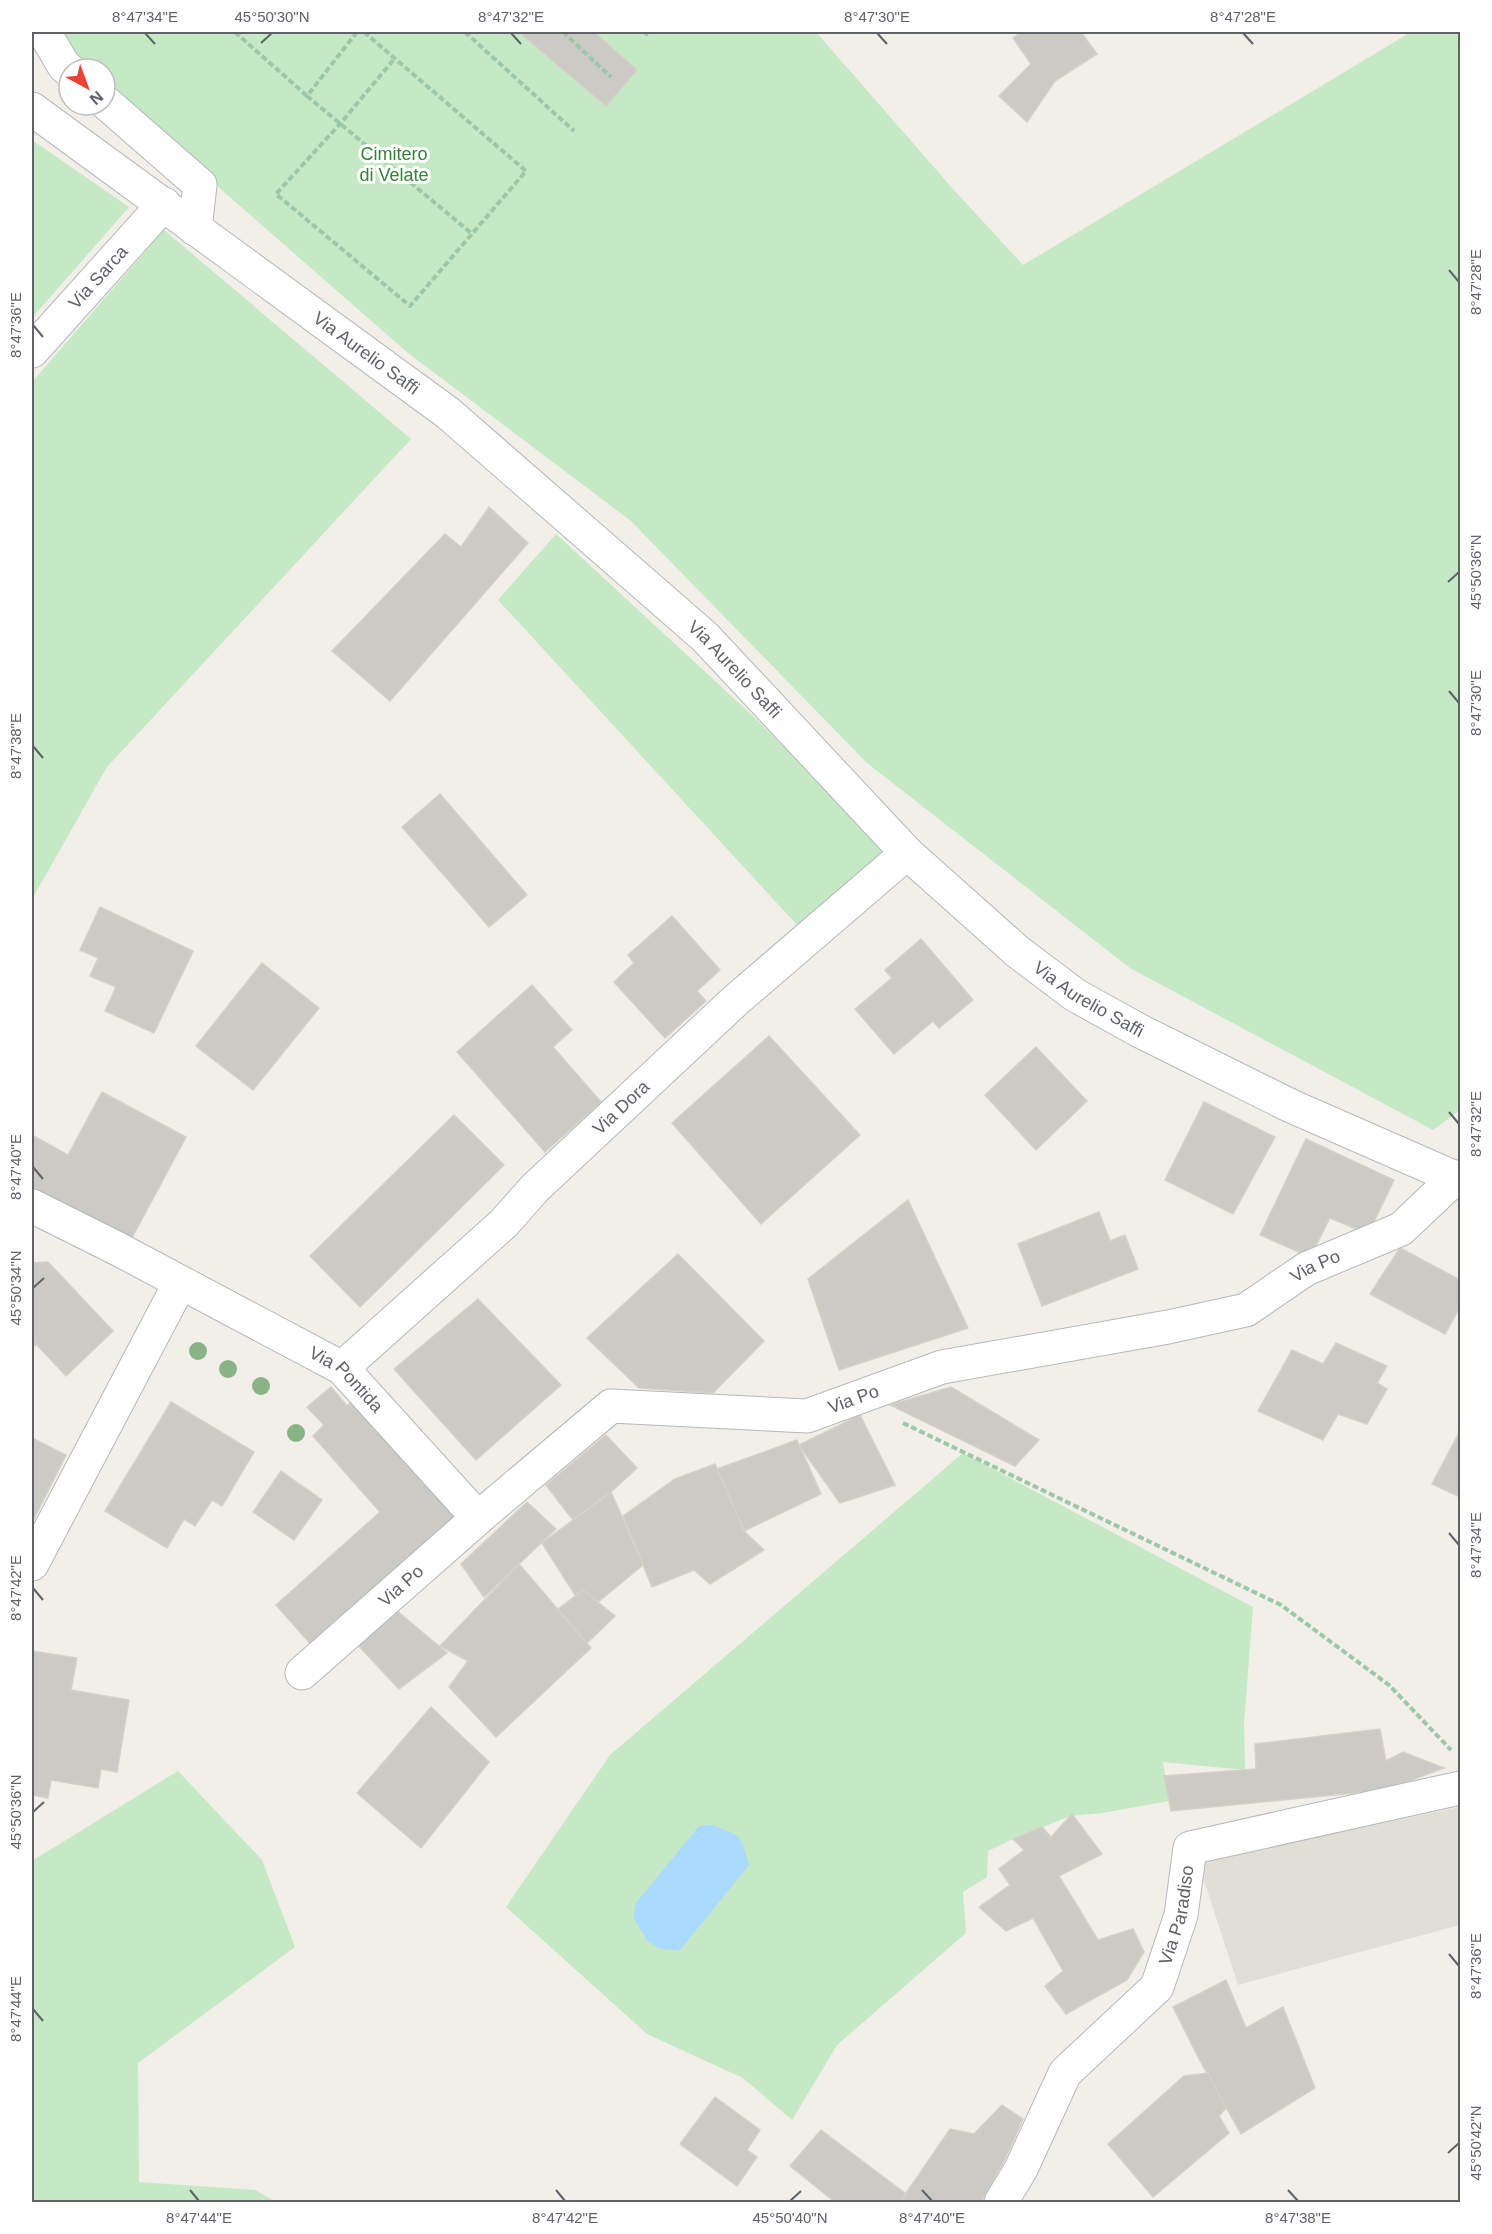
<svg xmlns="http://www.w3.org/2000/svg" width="1492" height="2234" font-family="Arial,sans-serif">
	<rect width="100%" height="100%" fill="#f1efe8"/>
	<polygon fill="#e1ded6" points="1460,1807 1460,1925 1238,1985 1198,1862"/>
	<g fill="#c5e8c5">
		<polygon points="54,32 816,32 953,189 1023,265 1411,32 1460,32 1460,1110 1433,1130 1130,968 867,763 631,521 408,353 105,88 105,69 84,69"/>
		<polygon points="32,140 129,207 32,318"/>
		<polygon points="164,230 411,439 107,767 32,899 32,382"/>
		<polygon points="556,534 754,717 889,851 798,926 498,600"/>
		<polygon points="963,1453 1253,1607 1244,1723 1245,1770 1163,1762 1169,1801 1102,1813 1070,1816 1013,1839 988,1851 987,1877 963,1892 966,1933 837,2045 792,2120 743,2078 647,2034 506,1907 610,1755"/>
		<polygon points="178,1771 262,1860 295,1947 138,2063 139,2182 255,2190 276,2202 32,2202 32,1861"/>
	</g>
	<path fill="#aadaff" d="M713,1825C743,1838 740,1833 749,1865L680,1950L661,1949L648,1942L633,1917L636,1903L699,1826Z"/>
	<g fill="#cccac5" stroke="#d6d1c6" stroke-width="1.5">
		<polygon points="519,32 594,32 637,70 606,106"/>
		<polygon points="1021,32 1081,32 1097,54 1055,81 1027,122 999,96 1031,64 1013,38"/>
		<polygon points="489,507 528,543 390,701 332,651 445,534 461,547"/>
		<polygon points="440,794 527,895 489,927 402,827"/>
		<polygon points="100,907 193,951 154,1033 105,1011 116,987 90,976 98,958 80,950"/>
		<polygon points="672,916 720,970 697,991 706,1001 665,1038 614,982 634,963 628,955"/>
		<polygon points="921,939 973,1000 939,1028 933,1021 894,1054 855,1009 892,978 885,970"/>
		<polygon points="262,963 319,1008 253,1090 196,1046"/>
		<polygon points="532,985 572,1030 553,1047 601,1102 545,1152 457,1052"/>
		<polygon points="769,1036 860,1135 761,1224 672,1123"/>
		<polygon points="1036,1047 1087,1101 1036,1150 985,1095"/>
		<polygon points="102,1092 186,1137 127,1247 32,1196 32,1135 68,1155"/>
		<polygon points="1204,1102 1275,1137 1233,1214 1165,1180"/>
		<polygon points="454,1115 504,1165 360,1307 310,1256"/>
		<polygon points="1306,1139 1394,1180 1368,1234 1330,1218 1310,1257 1260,1235"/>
		<polygon points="908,1200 968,1328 839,1370 808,1279"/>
		<polygon points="1099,1212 1110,1241 1125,1235 1138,1269 1042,1306 1018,1244"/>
		<polygon points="1400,1248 1460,1280 1460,1307 1445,1334 1370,1294"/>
		<polygon points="678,1254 764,1341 713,1393 639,1388 587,1338"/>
		<polygon points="48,1262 113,1331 66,1376 36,1344 32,1348 32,1263"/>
		<polygon points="478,1299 561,1385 476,1460 394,1369"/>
		<polygon points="1336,1343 1387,1366 1377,1383 1387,1389 1367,1424 1338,1414 1323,1440 1258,1411 1292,1350 1323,1364"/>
		<polygon points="331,1387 347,1406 353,1400 460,1521 315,1649 276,1605 380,1512 313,1436 324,1425 307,1407"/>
		<polygon points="951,1387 1039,1440 1015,1466 890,1405"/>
		<polygon points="171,1402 254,1452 222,1506 212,1500 195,1526 184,1519 167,1548 105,1511"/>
		<polygon points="860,1415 895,1485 840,1503 799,1445"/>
		<polygon points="1460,1431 1460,1497 1432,1484"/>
		<polygon points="606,1435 637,1468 611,1492 573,1520 546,1485"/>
		<polygon points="32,1438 66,1455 32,1523"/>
		<polygon points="797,1440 821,1494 744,1531 717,1469"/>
		<polygon points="715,1464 744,1531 764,1550 710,1584 694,1570 652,1587 623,1516 675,1479"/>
		<polygon points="281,1471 322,1500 294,1540 253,1512"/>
		<polygon points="611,1492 643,1565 598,1602 583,1590 575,1595 542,1543"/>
		<polygon points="527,1502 556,1529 484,1597 461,1564"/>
		<polygon points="519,1564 591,1648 496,1737 449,1687 468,1661 440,1646"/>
		<polygon points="583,1590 615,1616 587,1643 558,1609"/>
		<polygon points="397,1611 447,1653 399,1689 356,1643"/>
		<polygon points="32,1651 77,1658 71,1690 129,1700 117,1772 101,1769 98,1788 51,1780 48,1798 32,1795"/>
		<polygon points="431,1707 489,1762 421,1848 357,1793"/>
		<polygon points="1380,1729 1386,1761 1403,1752 1444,1768 1385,1790 1171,1811 1164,1776 1256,1769 1255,1744"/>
		<polygon points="1072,1814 1102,1854 1059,1876 1098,1940 1133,1929 1144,1952 1127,1980 1066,2014 1045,1986 1063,1971 1033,1918 1006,1931 979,1907 1010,1885 999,1869 1024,1850 1013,1839 1042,1827 1051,1837"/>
		<polygon points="1226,1980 1246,2028 1283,2007 1315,2088 1241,2134 1198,2057 1173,2007"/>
		<polygon points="1208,2073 1226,2108 1219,2116 1229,2133 1153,2197 1108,2144 1184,2076"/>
		<polygon points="715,2097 760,2130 747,2150 757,2157 737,2186 680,2144"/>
		<polygon points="1002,2105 1023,2119 1005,2159 981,2202 900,2202 950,2129 974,2134"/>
		<polygon points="821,2130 906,2194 900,2202 835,2202 790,2166"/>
	</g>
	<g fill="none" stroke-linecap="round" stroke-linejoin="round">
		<g stroke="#b5b8bc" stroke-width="35">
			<g id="street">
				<polyline points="44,32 64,66 69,70"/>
				<polyline points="105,102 200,185 195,229"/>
				<path id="s1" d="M32,109L448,413L705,637L907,853L1018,952L1075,995L1140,1031L1291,1106L1460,1180"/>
				<path id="s2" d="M32,351L164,204"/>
				<path id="s3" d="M32,1206L118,1249L342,1368L478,1518"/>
				<path id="s4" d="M342,1368L504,1223L535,1188L736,1000L907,853"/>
				<polyline points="32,1564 180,1283"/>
				<path id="s5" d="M302,1673L478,1518L611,1406L807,1416L942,1367L1168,1327L1246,1310L1306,1269L1401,1229L1456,1177"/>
				<path id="s6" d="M1001,2202L1021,2169L1065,2073L1157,1987L1181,1915L1190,1848L1460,1788"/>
			</g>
		</g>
		<g stroke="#9cc7a9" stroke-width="4" stroke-dasharray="6 3" stroke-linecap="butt">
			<polyline points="235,32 307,96"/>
			<polyline points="357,32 307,96 471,233"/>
			<polyline points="364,32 526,171 410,306 276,194 340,124 395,58"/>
			<polyline points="465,32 574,131"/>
			<polyline points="563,32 611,77"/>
			<polyline points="644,32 648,35"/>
			<polyline points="903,1423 1281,1605 1389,1685 1451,1750"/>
		</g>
		<use href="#street" stroke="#fff" stroke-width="33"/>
	</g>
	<g fill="#89b387">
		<circle cx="198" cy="1351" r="9"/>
		<circle cx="228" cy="1369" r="9"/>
		<circle cx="261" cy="1386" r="9"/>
		<circle cx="296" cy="1433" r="9"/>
	</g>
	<path fill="none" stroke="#5f6368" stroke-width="2" d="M145,33L155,44M511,33L521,44M877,33L887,44M1243,33L1253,44M261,43L272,33M1449,270L1459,282M33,325L43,337M1448,582L1459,572M1449,691L1459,703M33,746L43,758M1449,1112L1459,1124M33,1167L43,1179M33,1288L44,1278M1449,1533L1459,1545M33,1588L43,1600M33,1812L44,1802M1449,1954L1459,1966M33,2009L43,2021M1448,2153L1459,2143M190,2190L199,2201M556,2190L565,2201M922,2190L932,2201M1288,2190L1298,2201M790,2201L801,2191"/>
	<g text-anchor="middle" stroke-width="6" stroke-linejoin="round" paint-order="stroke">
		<g font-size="18" fill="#348238" stroke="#fff">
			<text x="394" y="160">Cimitero<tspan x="394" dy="21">di Velate</tspan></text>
		</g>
		<g font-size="18" fill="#5f6368" stroke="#fff">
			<text dy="6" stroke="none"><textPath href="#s2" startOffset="99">Via Sarca</textPath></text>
			<text dy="6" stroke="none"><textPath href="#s1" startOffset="414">Via Aurelio Saffi</textPath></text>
			<text dy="6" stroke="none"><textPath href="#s1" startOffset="900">Via Aurelio Saffi</textPath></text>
			<text dy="6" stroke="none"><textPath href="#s1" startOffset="1386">Via Aurelio Saffi</textPath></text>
			<text dy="6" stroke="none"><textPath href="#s4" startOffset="382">Via Dora</textPath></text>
			<text dy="6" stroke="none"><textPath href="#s5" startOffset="1140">Via Po</textPath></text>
			<text dy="6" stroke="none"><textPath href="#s3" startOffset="360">Via Pontida</textPath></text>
			<text dy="6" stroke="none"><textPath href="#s5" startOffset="654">Via Po</textPath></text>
			<text dy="6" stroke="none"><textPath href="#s5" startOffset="132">Via Po</textPath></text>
			<text dy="6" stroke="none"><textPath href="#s6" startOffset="345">Via Paradiso</textPath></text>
		</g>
	</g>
	<rect width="1492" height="2234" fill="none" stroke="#ffffff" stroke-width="66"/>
	<g transform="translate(87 87) rotate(139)"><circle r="28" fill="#ffffff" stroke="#bfc1c3" stroke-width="1.5"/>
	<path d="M0-4.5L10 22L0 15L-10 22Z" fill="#ea4335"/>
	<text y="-9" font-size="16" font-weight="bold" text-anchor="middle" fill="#5f6368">N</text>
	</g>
	<rect x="33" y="33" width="1426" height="2168" fill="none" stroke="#5f6368" stroke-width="2"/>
	<g font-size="15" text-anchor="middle" fill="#5f6368">
		<text x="145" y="22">8°47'34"E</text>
		<text x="272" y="22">45°50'30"N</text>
		<text x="511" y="22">8°47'32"E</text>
		<text x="877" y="22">8°47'30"E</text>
		<text x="1243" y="22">8°47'28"E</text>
		<text transform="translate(1476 282) rotate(-90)" y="5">8°47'28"E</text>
		<text transform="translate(16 325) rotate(-90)" y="5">8°47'36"E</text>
		<text transform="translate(1476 572) rotate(-90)" y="5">45°50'36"N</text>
		<text transform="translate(1476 703) rotate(-90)" y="5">8°47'30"E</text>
		<text transform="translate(16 746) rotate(-90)" y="5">8°47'38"E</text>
		<text transform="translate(1476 1124) rotate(-90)" y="5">8°47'32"E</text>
		<text transform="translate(16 1167) rotate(-90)" y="5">8°47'40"E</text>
		<text transform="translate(16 1288) rotate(-90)" y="5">45°50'34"N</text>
		<text transform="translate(1476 1545) rotate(-90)" y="5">8°47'34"E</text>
		<text transform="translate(16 1588) rotate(-90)" y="5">8°47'42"E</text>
		<text transform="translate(16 1812) rotate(-90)" y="5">45°50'36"N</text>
		<text transform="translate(1476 1966) rotate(-90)" y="5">8°47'36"E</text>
		<text transform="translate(16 2009) rotate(-90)" y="5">8°47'44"E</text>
		<text transform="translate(1476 2143) rotate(-90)" y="5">45°50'42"N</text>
		<text x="199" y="2223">8°47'44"E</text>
		<text x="565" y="2223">8°47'42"E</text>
		<text x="790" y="2223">45°50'40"N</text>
		<text x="932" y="2223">8°47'40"E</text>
		<text x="1298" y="2223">8°47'38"E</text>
	</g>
</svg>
